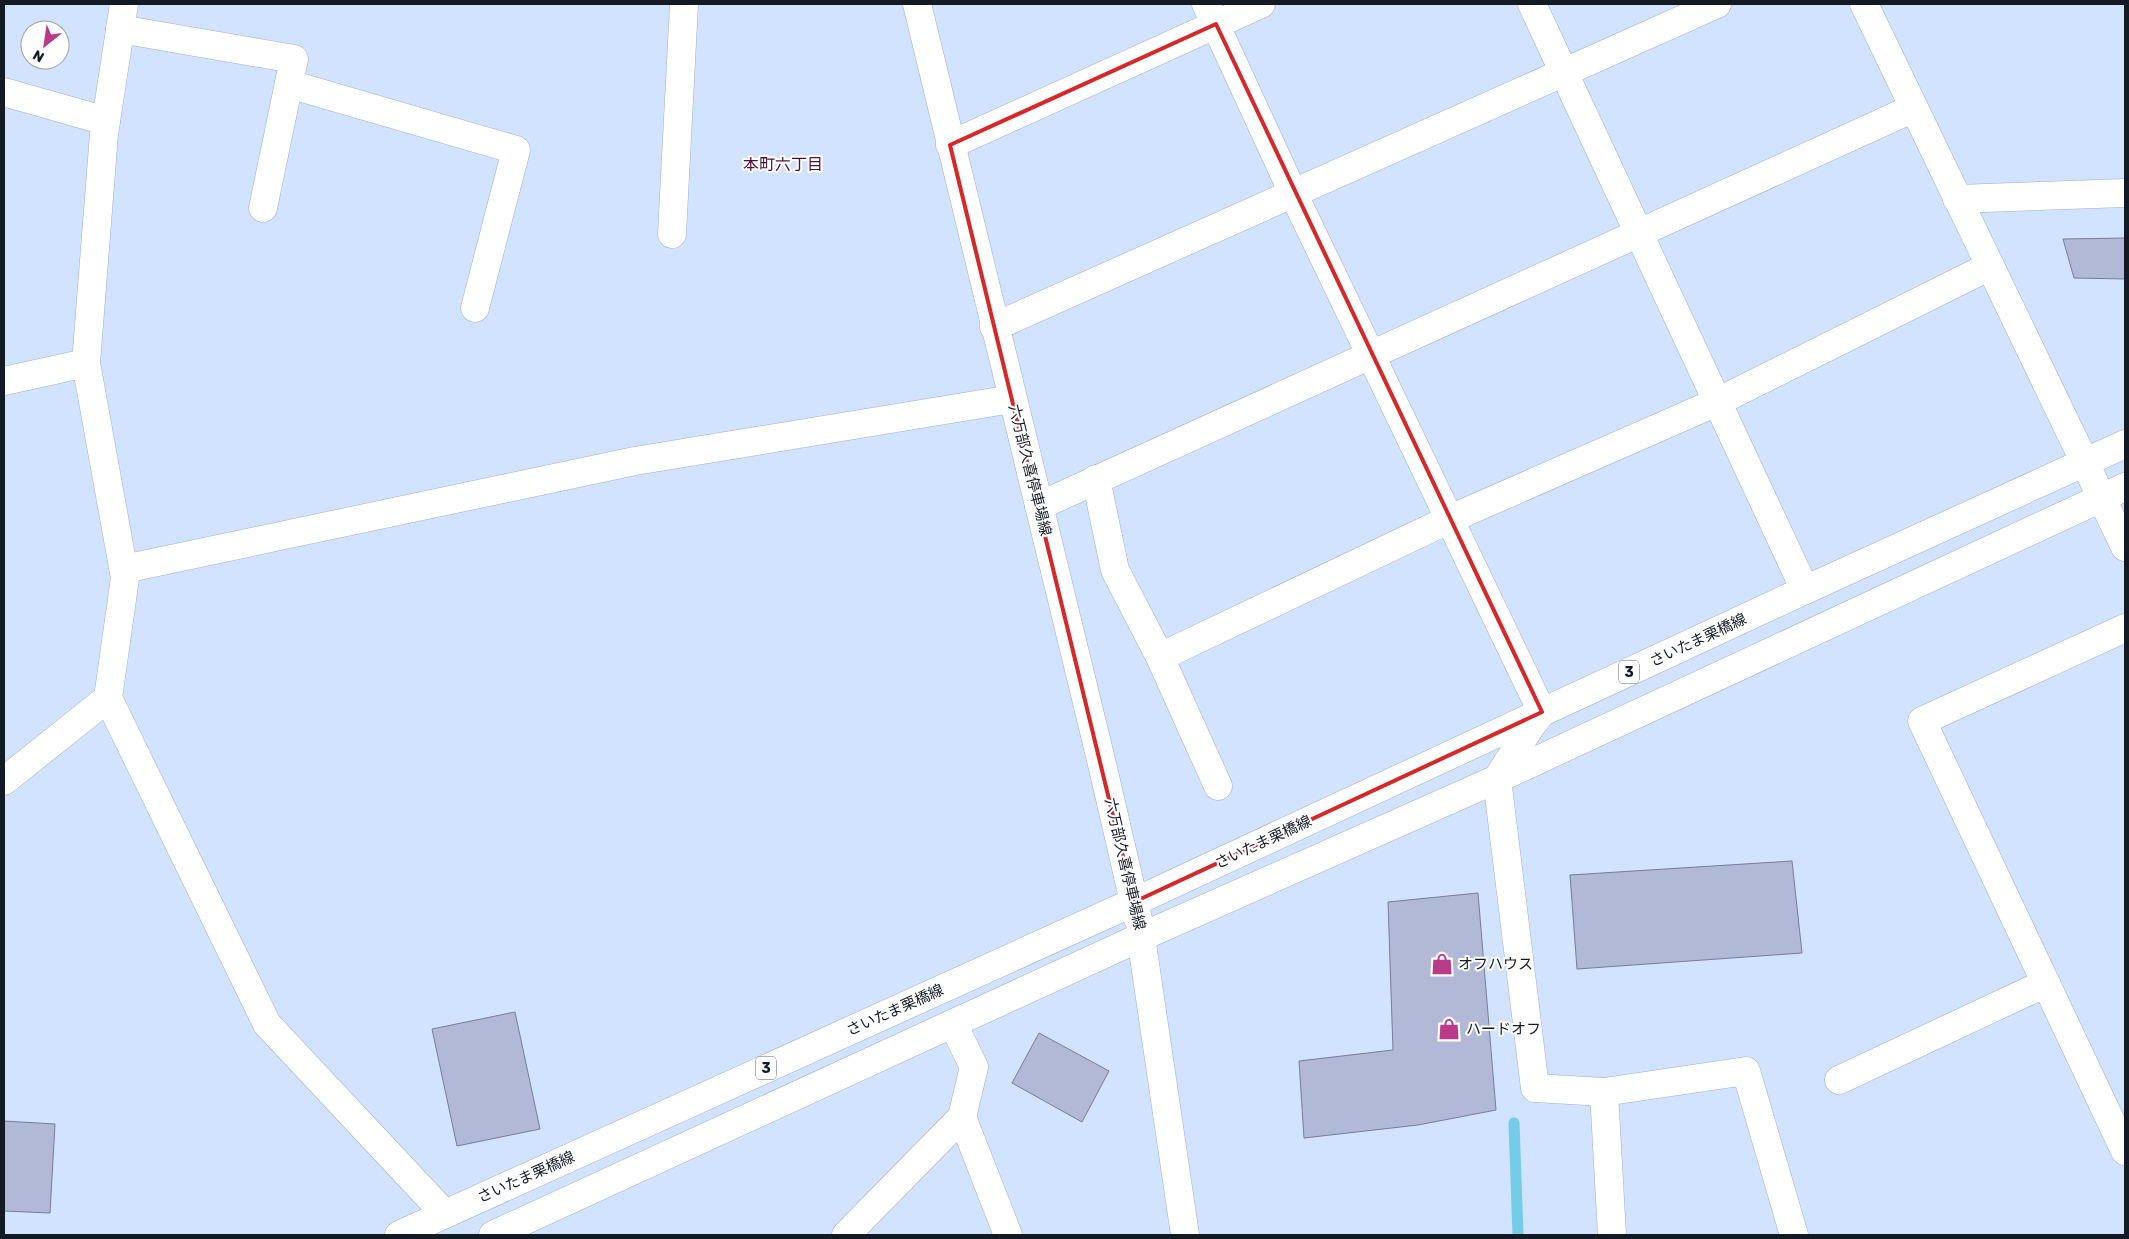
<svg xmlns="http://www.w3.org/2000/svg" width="2129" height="1239" font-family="Rubik,'Noto Sans JP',sans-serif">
	<rect width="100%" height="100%" fill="#d1e3fe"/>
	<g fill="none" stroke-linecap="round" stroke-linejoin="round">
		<polyline stroke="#74cce8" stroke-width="11" points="1514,1123 1518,1235"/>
	</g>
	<g fill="#b2b9d6" stroke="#777d98">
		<polygon points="2125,238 2125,279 2074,278 2063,239"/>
		<polygon points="1792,861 1802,953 1577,969 1570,875"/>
		<polygon points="1478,893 1496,1110 1418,1125 1304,1138 1299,1061 1393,1050 1388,902"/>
		<polygon points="515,1012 540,1129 457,1146 432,1029"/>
		<polygon points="1039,1033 1109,1071 1082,1122 1012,1083"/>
		<polygon points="4,1121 55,1124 50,1213 4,1211"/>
	</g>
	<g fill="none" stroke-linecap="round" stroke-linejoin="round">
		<g stroke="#9eb0c9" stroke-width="29">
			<g id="minor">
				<polyline points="124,4 104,134 86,363 125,578 108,698 267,1024 445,1214"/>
				<polyline points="1206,4 1293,193 1542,712 1531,726 1497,779 1535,1088 1604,1092 1612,1235"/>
				<polyline points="1532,4 1805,590"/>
				<polyline points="1864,4 2085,463"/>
				<polyline points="120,29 294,59 263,208"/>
				<polyline points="289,84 516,150 475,308"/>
				<polyline points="4,92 106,121"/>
				<polyline points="950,145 1261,4"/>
				<polyline points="1957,199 2125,193"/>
				<polyline points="672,234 684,4"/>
				<polyline points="994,327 1717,4"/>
				<polyline points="4,381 86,363"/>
				<polyline points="1096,479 1115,570 1160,657 1218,786"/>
				<polyline points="1039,506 1914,108"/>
				<polyline points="124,569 635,461 1012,399"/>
				<polyline points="2125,628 1922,721 2125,1151"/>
				<polyline points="1160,657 1450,519 1717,402 1990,266"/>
				<polyline points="4,781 108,698"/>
				<polyline points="1141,937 1185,1235"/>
				<polyline points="1839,1080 2046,983"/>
				<polyline points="1604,1092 1746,1071 1794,1235"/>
				<polyline points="962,1117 1008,1235"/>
				<polyline points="846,1235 962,1117 974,1067 953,1024"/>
			</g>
		</g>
		<g stroke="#9eb0c9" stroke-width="29">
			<g id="major">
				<polyline points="917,4 1102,764 1138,919"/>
				<polyline points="2085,463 2125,547"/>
				<polyline points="399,1235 1134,902 1805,590 2125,444"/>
				<polyline points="493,1235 1141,937 1497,779 2125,487"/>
			</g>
		</g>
		<use href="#minor" stroke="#fff" stroke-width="28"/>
		<use href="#major" stroke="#fff" stroke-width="28"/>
	</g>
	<path fill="none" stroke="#d62828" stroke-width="4" stroke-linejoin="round" d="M1216,24L1542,712L1134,902L950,145Z"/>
	<defs>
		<g id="shop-bare" transform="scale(1.725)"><path d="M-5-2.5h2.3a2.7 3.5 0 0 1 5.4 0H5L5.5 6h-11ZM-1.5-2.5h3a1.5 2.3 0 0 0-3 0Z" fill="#b93a86" stroke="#fff" stroke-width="2.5" paint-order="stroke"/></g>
	</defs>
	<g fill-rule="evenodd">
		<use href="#shop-bare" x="1442" y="964"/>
		<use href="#shop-bare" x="1449" y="1029"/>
	</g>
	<g text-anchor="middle" stroke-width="4" stroke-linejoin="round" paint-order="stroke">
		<g fill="#fff" stroke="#5a5f65" stroke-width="1">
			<rect x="1619" y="660.5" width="20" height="23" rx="4"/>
			<rect x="756" y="1056.5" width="20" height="23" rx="4"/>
		</g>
		<g font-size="14" font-weight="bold" fill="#131a23">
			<text x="1629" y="677">3</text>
			<text x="766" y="1073">3</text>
		</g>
		<g font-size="15" fill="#131a23" stroke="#fff">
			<text transform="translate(1030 470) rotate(76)" y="5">六万部久喜停車場線</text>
			<text transform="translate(1698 640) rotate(-25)" y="5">さいたま栗橋線</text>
			<text transform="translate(1263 842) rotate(-25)" y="5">さいたま栗橋線</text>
			<text transform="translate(1125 864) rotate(77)" y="5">六万部久喜停車場線</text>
			<text transform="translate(895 1010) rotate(-24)" y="5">さいたま栗橋線</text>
			<text transform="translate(526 1177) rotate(-24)" y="5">さいたま栗橋線</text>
		</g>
		<g font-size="15" fill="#131a23" stroke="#fff" text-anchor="start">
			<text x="1458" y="969">オフハウス</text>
			<text x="1466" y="1034">ハードオフ</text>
		</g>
		<g font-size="16" fill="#4d1035" stroke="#fff">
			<text x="783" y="170">本町六丁目</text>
		</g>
	</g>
	<rect width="2129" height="1239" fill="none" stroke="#131a23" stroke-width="10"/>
	<g transform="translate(45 45) rotate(210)"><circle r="24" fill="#ffffff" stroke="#a1a3a7"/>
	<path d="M0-4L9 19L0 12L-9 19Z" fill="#b93a86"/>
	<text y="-8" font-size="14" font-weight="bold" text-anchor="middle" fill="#131a23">N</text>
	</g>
</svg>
